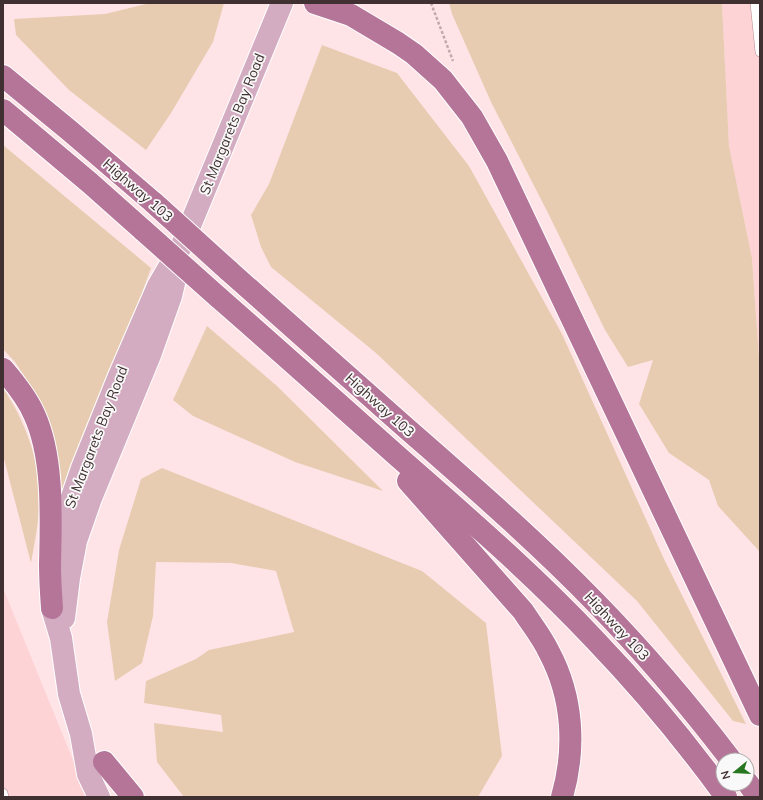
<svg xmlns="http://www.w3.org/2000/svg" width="763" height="800" font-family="Mulish,sans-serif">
	<rect width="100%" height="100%" fill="#ffe4e7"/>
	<g fill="#fdd3d6">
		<polygon points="722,3 760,3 760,373 752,258 729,146"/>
		<polygon points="3,588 88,797 3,797"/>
	</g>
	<g fill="#e8ccb2">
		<polygon points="150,3 224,3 213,42 171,113 146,150 69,90 16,35 14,19 105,14"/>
		<polygon points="449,3 722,3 729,146 752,258 760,373 760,552 718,506 709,480 669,453 639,404 653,360 628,367 605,330 548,213 491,102 452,14"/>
		<polygon points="322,45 397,73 469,166 562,334 664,559 746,724 733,721 637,601 376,353 271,267 261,247 251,215 269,184"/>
		<polygon points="3,145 151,268 113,374 61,496 43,409 31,386 15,362 3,349"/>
		<polygon points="207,326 277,386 383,491 295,462 193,416 173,400"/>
		<path d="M3,388C26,422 43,467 39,509C38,527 34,545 31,563L3,455Z"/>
		<polygon points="162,468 422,571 486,623 502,756 478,797 184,797 157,762 154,723 223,732 221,715 144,703 146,681 196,659 209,650 294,632 276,571 231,563 156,562 153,616 142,663 115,681 107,622 119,550 141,479"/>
	</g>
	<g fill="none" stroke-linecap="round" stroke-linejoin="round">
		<g stroke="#b1898d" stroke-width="10">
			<g id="service">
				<polyline points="755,3 760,52"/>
				<polyline points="3,793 4,797"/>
			</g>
		</g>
		<g stroke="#fff" stroke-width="24">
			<g id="primary">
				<polyline points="64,618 69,578 76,541 91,498 150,355 171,296 179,262"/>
				<polyline points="99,797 88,774 81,734 69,694 61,638 52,608 52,584 59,543 63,523 82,468 119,376 158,286 182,245 282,3"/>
			</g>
		</g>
		<g stroke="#fff" stroke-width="24">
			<g id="motorway">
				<polyline points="315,3 351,15 398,43 414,54 443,80 472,117 497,161 760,715"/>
				<polyline points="3,76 70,131 154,203"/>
				<polyline points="3,110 90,183 144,231"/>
				<path d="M228,270C284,320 341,370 397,420C464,479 533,538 595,602C644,652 689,705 731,760"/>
				<path d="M218,297C280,351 341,406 403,461C469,519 535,576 595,640C642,689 686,742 726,797"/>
				<path d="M3,369C15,383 27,398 34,414C54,457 51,519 50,565C50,580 51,594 52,608"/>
				<path d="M408,481L523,611C532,625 542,637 549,652C573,697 576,748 562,797"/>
				<polyline points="104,762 133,797"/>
				<polyline points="747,782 758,797"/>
			</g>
		</g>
		<polyline stroke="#c1aaac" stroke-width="2.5" stroke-dasharray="3 2" stroke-linecap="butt" points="431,3 453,61"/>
		<use href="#service" stroke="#fff" stroke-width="9"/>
		<use href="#primary" stroke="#d3acc1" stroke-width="22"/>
		<use href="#motorway" stroke="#b57598" stroke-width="22"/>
		<g stroke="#fff" stroke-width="24" stroke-linecap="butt">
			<g id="motorway-bridge">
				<polyline points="154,203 228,270"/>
				<polyline points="144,231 218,297"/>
			</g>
		</g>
		<use href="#motorway-bridge" stroke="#b57598" stroke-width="22"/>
	</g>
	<g text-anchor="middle" stroke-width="3.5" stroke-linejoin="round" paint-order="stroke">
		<g font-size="14" fill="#413031" stroke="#f9f9f9">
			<text transform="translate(232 124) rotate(-68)" y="5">St Margarets Bay Road</text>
			<text transform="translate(138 190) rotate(41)" y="5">Highway 103</text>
			<text transform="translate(380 405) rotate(42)" y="5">Highway 103</text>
			<text transform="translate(96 437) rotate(-69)" y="5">St Margarets Bay Road</text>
			<text transform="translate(617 626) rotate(47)" y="5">Highway 103</text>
		</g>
	</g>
	<rect width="763" height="800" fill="none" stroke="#413031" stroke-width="8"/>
	<g transform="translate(735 772) rotate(252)"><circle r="19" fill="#f9f9f9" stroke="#afa9a9"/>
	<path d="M0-3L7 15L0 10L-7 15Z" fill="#277720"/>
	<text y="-6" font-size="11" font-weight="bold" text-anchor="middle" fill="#413031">N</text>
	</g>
</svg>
